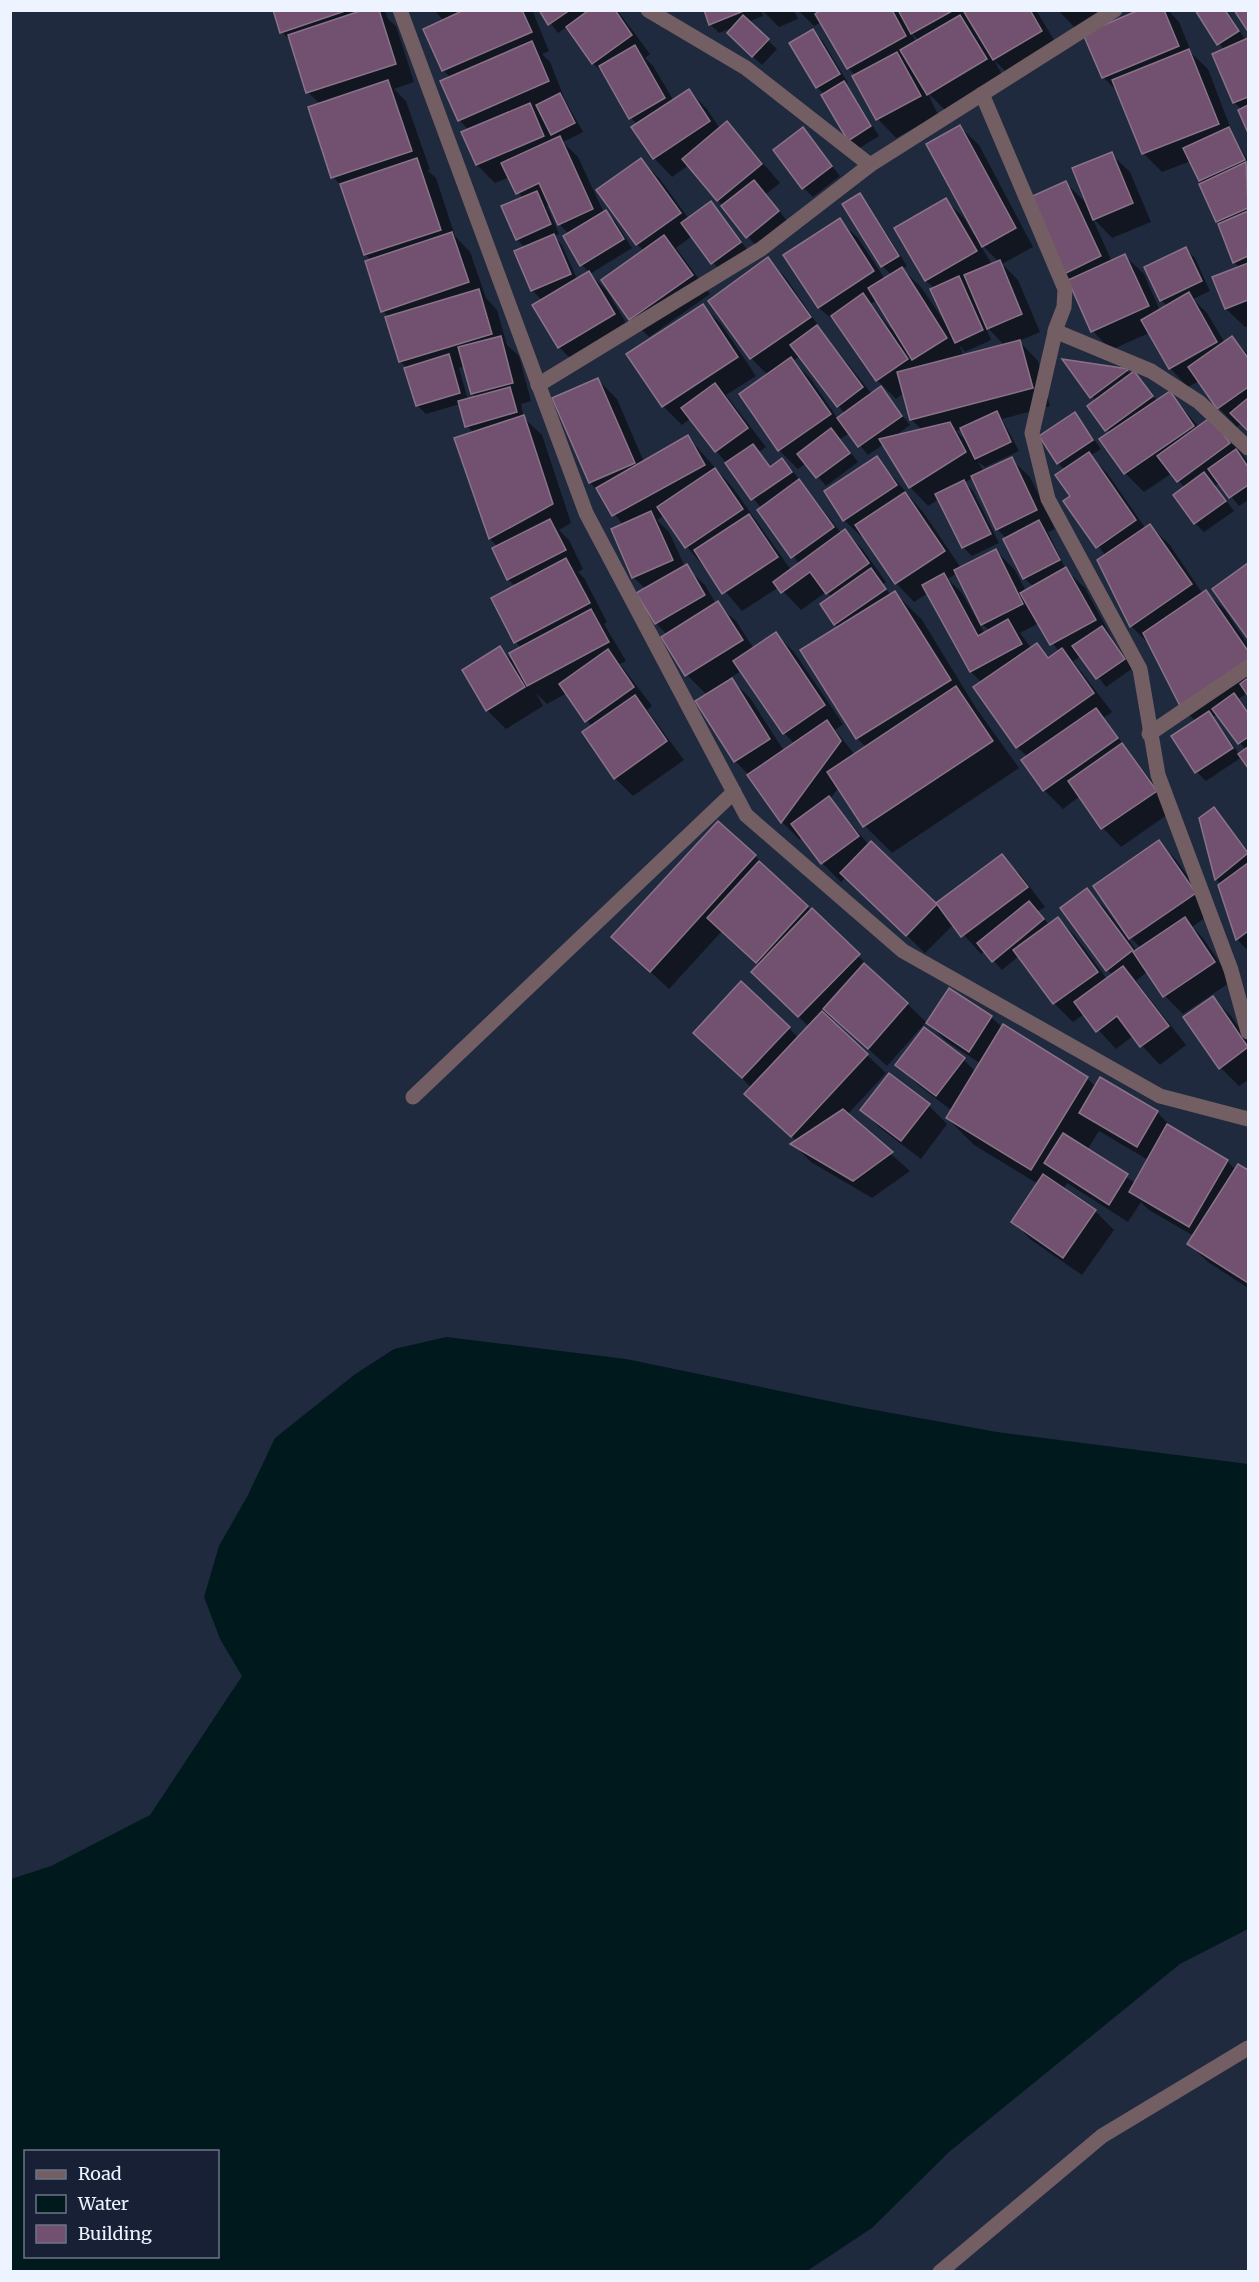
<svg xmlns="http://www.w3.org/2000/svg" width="1259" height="2282" font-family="Merriweather,serif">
	<rect width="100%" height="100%" fill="#202a3f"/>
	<path fill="#00191d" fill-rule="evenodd" d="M446,1337L626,1359L853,1406L997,1432L1248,1464V1929L1180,1964L949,2152L872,2228L807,2271H11V1879L51,1866L150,1815L242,1676L220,1639L204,1597L219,1546L248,1495L275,1438L354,1375L394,1349ZM26,2152H218V2256H26Z"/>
	<g fill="#0007" fill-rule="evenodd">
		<path d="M274,10H385L388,19L396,26L414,82L394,89L406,101L430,170H427L436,178L455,236L470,252L486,298L497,310L507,345L519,356L531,401L521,404L524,418L542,435L571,523L559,530L569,540L583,569L578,572L584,578L607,622L604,624L626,661L620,664L652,706L647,710L684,760L633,796L615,778L592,727L567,693L547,704L536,693L543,706L506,729L487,710L500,648L517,665L521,648L516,642L515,586L508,579L498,547L490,539L456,439L474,433L467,426L460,404L426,414L417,405L407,368L400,361L389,317L383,311L371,260L365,254L343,187L333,177L320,104L308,92L292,42L282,32ZM465,366L472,393L477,398L468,400L459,368Z"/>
		<path d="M434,10H532L549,51L542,54L550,62L565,100L583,132L563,142L578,157L604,213L606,212L615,221L632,248L590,274L607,291L632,333L578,366L559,347L542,300L532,290L525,248L517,239L523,199L510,177L495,183L477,165L469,130L459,120L451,78L443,70L425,30L444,21ZM550,205L559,224L569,234L582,265L589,272L577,279L562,245L554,236L559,234L547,206Z"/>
		<polygon points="541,10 585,10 587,13 591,10 617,10 650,54 645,58 653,66 674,101 689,91 707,109 720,129 727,123 745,142 780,183 766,194 787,221 756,246 689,165 672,177 654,158 638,125 631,118 608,78 593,63 567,27 558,33"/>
		<polygon points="706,10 761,10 763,16 748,22 777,49 762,65 729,33 734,27 719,33 710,24"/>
		<polygon points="762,10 794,10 798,19 779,27"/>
		<path d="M798,10H1036L1060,50L1012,78L994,60L1004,78L947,112L928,93L938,115L896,138L878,119L856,76L848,68L822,22L814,26ZM912,34H913L919,41L916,42Z"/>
		<polygon points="1058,10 1107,10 1078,31"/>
		<polygon points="1143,10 1168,10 1179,22 1192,54 1208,69 1232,132 1248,161 1248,326 1245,327 1226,309 1214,278 1240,268 1234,262 1221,224 1201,185 1203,184 1191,161 1162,172 1144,154 1119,93 1103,77"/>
		<polygon points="1197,10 1227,10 1246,41 1248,40 1248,130 1242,110 1234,102 1224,50"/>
		<polygon points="813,31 822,40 848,83 846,84 879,136 858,149 849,140 824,94 817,87"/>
		<path d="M960,127L979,145L1033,247L1002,264L1018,280L1040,332L1019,341L1038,361L1050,406L1002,419L1019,451L985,467L978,462L984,472L1011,459L1030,477L1055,529L1048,532L1066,570L1085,588L1113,640L1133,668L1106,687L1082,656L1073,661L1112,712L1103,718L1174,810L1121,847L1103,828L1080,796L1063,809L1044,790L1024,760L1028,757L1017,747L982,683L971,672L928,593L914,602L896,583L865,537L863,538L844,520L877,458L923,512L961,568L996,551L1015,570L1026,591L1034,587L1024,578L1007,539L997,529L973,477L965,483L973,491L999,543L972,556L963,547L939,499L928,506L910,487L884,444L868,455L850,433L840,439L858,462L826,486L806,463L798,469L779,450L768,375L751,358L710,301L768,259L786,278L826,337L872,394L881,388L910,425L894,437L922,430L911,419L904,393L896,399L877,380L839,325L819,308L785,256L839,220L858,238L885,279L891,275L883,266L844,205L859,195L868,204L907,266L902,269L921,287L952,333L934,288L926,281L896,229L945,200L964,218L974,235L976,233ZM979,242L999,262L992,265ZM877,300L893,327L891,329L871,304ZM985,325L1005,346L964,356L959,345L965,352L991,340ZM800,356L845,414L838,419L810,378L793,361ZM963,429L969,443L956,431ZM957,573L982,624L990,631L985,634L962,593L948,579ZM1039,623L1059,652L1050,658L1036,645L1031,648L1020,633Z"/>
		<polygon points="802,129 840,176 813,197 804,188"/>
		<polygon points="1111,154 1130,172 1151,222 1112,238 1092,217 1112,262 1125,256 1144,274 1160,311 1167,306 1161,300 1146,268 1186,249 1195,258 1210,291 1193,299 1207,313 1225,343 1232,338 1248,354 1248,429 1242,423 1237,427 1219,408 1199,381 1188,387 1170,368 1149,333 1111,350 1093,331 1071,280 1065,273 1065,182 1088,205"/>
		<polygon points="641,160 659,178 689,219 711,203 749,252 721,272 692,236 676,248 710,294 649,337 631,319 603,280 644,251 637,244"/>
		<path d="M703,306L721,324L756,376L726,395L766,447L759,452L771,468L782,460L791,469L842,534L845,531L863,550L886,582L883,584L891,596L895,593L922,620L976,708L1019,768L892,853L865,826L839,787L830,799L869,845L871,843L936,906L1002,856L1020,874L1045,907L1038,911L1049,925L1058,919L1076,937L1107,979L1113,975L1107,970L1087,890L1105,908L1137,951L1141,948L1131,938L1159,842L1177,861L1213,912L1192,927L1203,938L1232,981L1183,1014L1165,996L1148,971L1136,981L1186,1045L1160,1065L1133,1036L1116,1049L1084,1014L1073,1022L1054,1003L1019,956L1002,970L985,951L981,954L954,924L925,953L846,877L841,882L822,863L802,837L800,840L782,822L749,775L735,761L707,695L687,675L663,638L667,635L656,623L646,589L633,577L623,525L590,482L598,380L617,399L644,462L688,437L733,488L791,570L799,564L761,508L691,418L682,425L663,406ZM665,515L687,547L742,611L779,587L801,610L826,592L832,597L835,624L839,628L857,738L866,747L855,755L835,730L843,724L794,652L776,634L754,649L736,621L716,604L705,585L685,567L669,532L657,520ZM741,671L784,733L795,744L784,751L750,698L730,678Z"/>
		<polygon points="1065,361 1134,373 1157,401 1169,393 1199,427 1229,437 1248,462 1248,500 1239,506 1220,483 1215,486 1234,511 1204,532 1195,523 1185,488 1172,473 1144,492 1125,473 1101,440 1110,434 1096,401"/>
		<path d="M1075,414L1101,449L1090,456L1107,473L1146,529L1150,526L1169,544L1203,594L1206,592L1225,610L1248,645V693L1238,699L1248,711V766L1242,757L1206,781L1197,772L1196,722L1182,707L1150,645L1132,627L1099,561L1106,556L1065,502L1072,497L1065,470L1058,463ZM1217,714L1246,750L1240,755L1213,717Z"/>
		<polygon points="1248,565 1248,637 1214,590"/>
		<polygon points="1214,809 1248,852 1248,951 1237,939 1221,884 1216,879 1201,819"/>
		<polygon points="755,856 926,1022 887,1066 834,1018 831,1021 886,1073 847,1115 910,1171 872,1198 811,1162 793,1144 797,1141 765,1112 752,1088 714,1051 742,983 799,1038 809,1027 754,972 760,965 722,931 669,989 613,937"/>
		<polygon points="1213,998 1231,1016 1248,1041 1248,1080 1239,1086 1221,1068"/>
		<path d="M991,1017L1003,1028L1087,1078L1096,1087L1157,1112L1176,1132L1227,1161L1236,1170L1239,1166L1248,1172V1288L1208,1262L1189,1244L1194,1236L1149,1210L1141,1202L1128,1222L1067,1183L1063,1190L1095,1211L1114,1230L1082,1275L1031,1240L1013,1221L1038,1184L974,1145L947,1118L952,1111L916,1083L897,1065L964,1060L976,1072L981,1064L946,1041L928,1023ZM1099,1131L1148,1160L1135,1183L1087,1150Z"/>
		<polygon points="929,1106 947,1124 921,1159 880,1128 862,1110"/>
	</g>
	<g fill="#71516f" stroke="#8a7388" stroke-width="1.5">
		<polygon points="273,10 348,10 280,33"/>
		<polygon points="363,10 379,10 396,64 306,93 288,35"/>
		<polygon points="464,10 522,10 532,32 442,71 423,29"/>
		<polygon points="539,10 570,10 548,25"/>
		<polygon points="589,10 615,10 632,35 592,64 566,27"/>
		<polygon points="704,10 746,10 709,25"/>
		<polygon points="821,10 892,10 906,36 847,69 815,14"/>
		<polygon points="898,10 954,10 911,34"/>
		<polygon points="967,10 1030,10 1042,31 993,60 964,12"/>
		<polygon points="1139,10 1164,10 1179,46 1102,78 1083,34"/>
		<polygon points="1195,10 1225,10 1239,31 1217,45"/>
		<polygon points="1234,10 1248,10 1248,29 1247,30"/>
		<polygon points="743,15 769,39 752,57 727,33"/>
		<polygon points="960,15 987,59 927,95 900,50"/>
		<polygon points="813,29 840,74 816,88 789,43"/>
		<polygon points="1248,38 1248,97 1233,103 1212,54"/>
		<polygon points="532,41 549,81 458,121 440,81"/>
		<polygon points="635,45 665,98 629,119 599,66"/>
		<polygon points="1189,49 1219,124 1142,154 1112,80"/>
		<polygon points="897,52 921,96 876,120 852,76"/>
		<polygon points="388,80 412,151 331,178 308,107"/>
		<polygon points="844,81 871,126 848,141 821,95"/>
		<polygon points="689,89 710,121 653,159 631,127"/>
		<polygon points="560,93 575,123 551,135 536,105"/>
		<polygon points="530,103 544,136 476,165 461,132"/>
		<polygon points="1248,105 1248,133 1238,110"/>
		<polygon points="727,121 762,164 717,201 682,159"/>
		<polygon points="960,125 1016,228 982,247 926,144"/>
		<polygon points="803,127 832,166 802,189 773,150"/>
		<polygon points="1229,127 1245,160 1199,181 1183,148"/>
		<polygon points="560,136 593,209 558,225 539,183 516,194 501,163"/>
		<polygon points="1112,152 1133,203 1093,220 1072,168"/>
		<polygon points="417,158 441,230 364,255 340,184"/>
		<polygon points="641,158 681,213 636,245 596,190"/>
		<polygon points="1246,162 1248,208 1216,222 1199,184"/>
		<polygon points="754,180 779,211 746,238 721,206"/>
		<polygon points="1066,181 1101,256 1064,274 1028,198"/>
		<polygon points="537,191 551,224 516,240 501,206"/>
		<polygon points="860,193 899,256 881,267 842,204"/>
		<polygon points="946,198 977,251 925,281 894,228"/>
		<polygon points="711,201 741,242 711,264 681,223"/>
		<polygon points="606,210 624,239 580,266 563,236"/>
		<polygon points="1248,211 1248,256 1233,263 1218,224"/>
		<polygon points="840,218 874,271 818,308 783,255"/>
		<polygon points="452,232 469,282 381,312 365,261"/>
		<polygon points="554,234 571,274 531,291 514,251"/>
		<polygon points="664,235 693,275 629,320 601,280"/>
		<polygon points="1186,247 1202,281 1160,301 1144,267"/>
		<polygon points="1125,254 1149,306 1091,332 1068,280"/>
		<polygon points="768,257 811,317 750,359 708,301"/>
		<polygon points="1000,260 1022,314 987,329 964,275"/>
		<polygon points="1248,263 1248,300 1225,309 1212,277"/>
		<polygon points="902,267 947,338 912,360 868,288"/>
		<polygon points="589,271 615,314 558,348 532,305"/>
		<polygon points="959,276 983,330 955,343 930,289"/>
		<polygon points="479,289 492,334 399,362 385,317"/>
		<polygon points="1189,292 1217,342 1169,369 1141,320"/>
		<polygon points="863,293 908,359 876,381 831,316"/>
		<polygon points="703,304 738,357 662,407 626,354"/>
		<polygon points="817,325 863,387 837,407 790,345"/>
		<polygon points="501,336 513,383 471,394 458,347"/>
		<polygon points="1232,336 1248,358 1248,387 1217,409 1188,367"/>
		<polygon points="1020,340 1033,388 910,420 897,372"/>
		<polygon points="449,354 460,393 416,406 404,368"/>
		<polygon points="791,357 831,414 778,451 739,394"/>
		<polygon points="1062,359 1129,369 1090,398"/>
		<polygon points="1134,371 1153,396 1105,431 1087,406"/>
		<polygon points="598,378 635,463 589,483 552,398"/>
		<polygon points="715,383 748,428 715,452 681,408"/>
		<polygon points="881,386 902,416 858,447 837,418"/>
		<polygon points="510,387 517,412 465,427 458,401"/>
		<polygon points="1170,391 1194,426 1124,474 1099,439"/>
		<polygon points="1248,398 1248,431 1230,413"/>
		<polygon points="997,411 1011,442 975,459 960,428"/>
		<polygon points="1075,412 1093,440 1057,464 1039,436"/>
		<polygon points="524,415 553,504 489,539 454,438"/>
		<polygon points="1211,417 1230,443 1177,482 1157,456"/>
		<polygon points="950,422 966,452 909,488 879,439"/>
		<polygon points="831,428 850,453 816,478 797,454"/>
		<polygon points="688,435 705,465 612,516 596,488"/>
		<polygon points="753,444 770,467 782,458 792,472 751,500 725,463"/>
		<polygon points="1236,449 1248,467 1248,485 1229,498 1208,469"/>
		<polygon points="1089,452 1136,520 1096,548 1063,501 1070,496 1055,475"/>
		<polygon points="877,456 897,485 843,521 824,491"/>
		<polygon points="1012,457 1037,510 996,530 971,476"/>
		<polygon points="715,468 743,509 685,548 657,507"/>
		<polygon points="1204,472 1226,501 1194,524 1173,495"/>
		<polygon points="799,479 834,527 791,558 757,510"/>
		<polygon points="964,480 991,534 962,548 935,494"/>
		<polygon points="905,492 945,551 895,584 855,525"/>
		<polygon points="651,511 673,560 632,578 611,529"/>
		<polygon points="749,514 778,557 722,594 694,550"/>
		<polygon points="550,519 566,550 507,580 492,548"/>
		<polygon points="1039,520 1060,560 1023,579 1003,539"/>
		<polygon points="1150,524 1192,584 1130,627 1097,560"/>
		<polygon points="845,529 869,563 826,594 810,572 781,593 773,582"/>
		<polygon points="996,549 1023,604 981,625 954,570"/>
		<polygon points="566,558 590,603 514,643 491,598"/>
		<polygon points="1248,563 1248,639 1212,589"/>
		<polygon points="687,564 705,595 655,624 636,593"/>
		<polygon points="1066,567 1096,620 1050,645 1020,593"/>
		<polygon points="871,568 886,589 834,625 820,604"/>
		<polygon points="944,573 978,636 1008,619 1022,644 970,672 922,585"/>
		<polygon points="1206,590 1248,651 1248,661 1181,708 1143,633"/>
		<polygon points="895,591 951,680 856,739 800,650"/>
		<polygon points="718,601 743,640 685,676 661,637"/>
		<polygon points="591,609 609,642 527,686 509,653"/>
		<polygon points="1102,626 1125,659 1096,679 1072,646"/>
		<polygon points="776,632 825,705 783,734 733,661"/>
		<polygon points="1037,643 1048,658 1062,648 1094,693 1016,748 973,687"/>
		<polygon points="500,646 525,687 486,711 462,670"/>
		<polygon points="608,649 634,687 585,722 559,684"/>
		<polygon points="732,678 770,739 734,762 695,701"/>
		<polygon points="1248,678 1248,696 1240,684"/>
		<polygon points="956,686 993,741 863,827 827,772"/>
		<polygon points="1234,693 1248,713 1248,737 1238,744 1212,709"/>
		<polygon points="635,695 667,741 614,779 582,732"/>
		<polygon points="1096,708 1118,738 1043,791 1021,760"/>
		<polygon points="1209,711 1233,748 1195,773 1171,736"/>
		<polygon points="827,720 841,741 781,823 747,775"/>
		<polygon points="1122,743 1157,791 1101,829 1068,781"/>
		<polygon points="1248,747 1248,768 1238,754"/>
		<polygon points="829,796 859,836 821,864 791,824"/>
		<polygon points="1214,807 1248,853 1215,880 1199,818"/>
		<polygon points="718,821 756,855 650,972 611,937"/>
		<polygon points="1159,840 1196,893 1129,939 1093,886"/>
		<polygon points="871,841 937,904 906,936 840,873"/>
		<polygon points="1002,854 1028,887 961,937 936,903"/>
		<polygon points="759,861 808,906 756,963 707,918"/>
		<polygon points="1248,863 1248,931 1236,940 1218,885"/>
		<polygon points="1087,888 1133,950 1106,971 1060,908"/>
		<polygon points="1029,901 1044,919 992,962 977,943"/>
		<polygon points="812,908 860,954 798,1017 751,972"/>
		<polygon points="1058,917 1098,972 1053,1004 1013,950"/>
		<polygon points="1185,917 1215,962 1163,997 1133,952"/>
		<polygon points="864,963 908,1003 868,1049 823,1009"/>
		<polygon points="1123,966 1169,1026 1140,1047 1117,1016 1096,1032 1074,1002"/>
		<polygon points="741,981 790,1027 742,1078 693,1033"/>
		<polygon points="949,988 992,1016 969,1052 926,1023"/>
		<polygon points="1213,996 1248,1047 1219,1069 1183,1017"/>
		<polygon points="822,1011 868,1054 791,1137 744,1094"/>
		<polygon points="1003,1024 1088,1077 1031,1170 946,1118"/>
		<polygon points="924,1027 965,1058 936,1096 895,1065"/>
		<polygon points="889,1073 930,1104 901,1141 860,1110"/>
		<polygon points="1100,1077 1158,1111 1137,1147 1079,1113"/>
		<polygon points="843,1109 893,1152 853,1181 790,1144"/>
		<polygon points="1167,1124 1228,1160 1189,1227 1129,1192"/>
		<polygon points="1063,1133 1128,1174 1109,1205 1044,1163"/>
		<polygon points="1238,1164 1248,1170 1248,1283 1187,1244"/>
		<polygon points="1043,1174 1096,1210 1063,1258 1011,1222"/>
	</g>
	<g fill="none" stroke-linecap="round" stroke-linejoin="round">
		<g stroke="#735f63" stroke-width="15">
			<polyline points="400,10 586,513 746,815 903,951 1160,1096 1248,1119"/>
			<polyline points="648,10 746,68 870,165"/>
			<polyline points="982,94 1065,289 1064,307 1056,328 1032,433 1048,499 1140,669 1158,775 1231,970 1248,1032"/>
			<polyline points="1055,331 1151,371 1199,402 1248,448"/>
			<polyline points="538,385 761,249 870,165 1115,10"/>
			<polyline points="1149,734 1248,667"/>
			<polyline points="413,1097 734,792"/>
			<polyline points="940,2272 1102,2136 1248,2048"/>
		</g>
	</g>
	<rect width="1259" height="2282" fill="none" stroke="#edf3ff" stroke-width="24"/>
	<rect x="24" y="2150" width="195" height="108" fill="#172035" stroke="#6d7486" stroke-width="1.5"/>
	<rect x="36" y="2170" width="30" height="9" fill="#735f63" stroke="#6d7486" stroke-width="1.5"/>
	<text x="78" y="2180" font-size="18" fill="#edf3ff">Road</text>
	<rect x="36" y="2195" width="30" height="18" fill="#00191d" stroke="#6d7486" stroke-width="1.5"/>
	<text x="78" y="2210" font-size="18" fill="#edf3ff">Water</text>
	<rect x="36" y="2225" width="30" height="18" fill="#71516f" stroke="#6d7486" stroke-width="1.5"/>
	<text x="78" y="2240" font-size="18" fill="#edf3ff">Building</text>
</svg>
